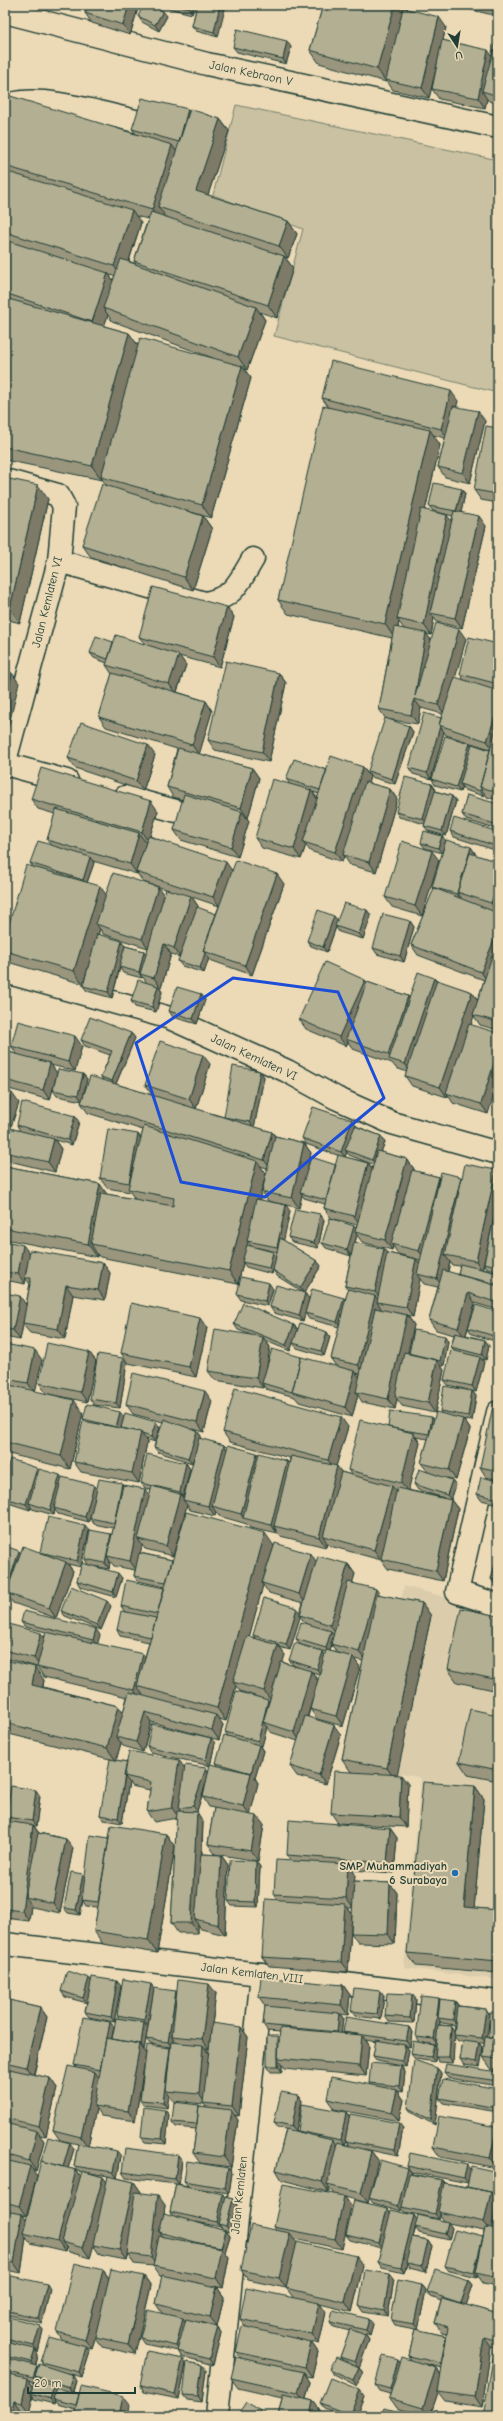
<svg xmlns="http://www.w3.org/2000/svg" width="503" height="2421" viewBox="0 0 503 2421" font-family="'Comic Neue',sans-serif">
<rect width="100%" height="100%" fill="#ecdab7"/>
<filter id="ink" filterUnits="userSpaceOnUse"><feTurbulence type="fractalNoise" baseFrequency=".025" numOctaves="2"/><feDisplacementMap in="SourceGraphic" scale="8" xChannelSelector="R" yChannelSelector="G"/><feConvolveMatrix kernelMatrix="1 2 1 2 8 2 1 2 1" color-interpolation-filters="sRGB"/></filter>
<g filter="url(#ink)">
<path fill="#dbcdac" d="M404 1586 498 1611V1980L404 1968 421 1778 364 1766Z"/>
<path fill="#cac1a2" stroke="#747f6b" d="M236 105 498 160V393L274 336 303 229 213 195Z"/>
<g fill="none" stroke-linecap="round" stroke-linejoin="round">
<g stroke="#1f3d34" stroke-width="25">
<path id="minor" d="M5 12 207 64 498 127
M5 107C29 91 106 114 135 121
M5 480 58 495 64 506 59 561 5 761
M59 561 205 603C234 598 239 582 253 559
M5 764 67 781
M125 797 176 811
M5 972 170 1018 287 1071 336 1098 392 1123 498 1153
M498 1412 457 1592 498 1605
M5 1944 498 2002
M217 2416 262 1974"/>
</g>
<use href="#minor" stroke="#ecdab7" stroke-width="22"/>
</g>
<path fill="#9a967e" stroke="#1f3d34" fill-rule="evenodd" d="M88 5H139L130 35 92 23 85 13Z
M156 5H195L192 14Z
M197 5 218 37 196 31 192 26Z
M323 5H408L407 9 446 27 443 40 492 55 498 34V104L489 101 487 99 485 108 439 99 432 89 434 79 429 98 393 90 386 80V82L319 63 310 50Z
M449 5H459V8Z
M464 5H498V16L467 9Z
M138 16H167L159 31 142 22Z
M233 47H291L286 64 237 52Z
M5 102 136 134 132 129 189 111 220 119 229 131 208 195 288 221 297 234 288 258 285 257 293 268 277 318 260 312 265 320 247 370 244 369 251 378 211 518 184 510 203 516 212 529 193 590 91 557 82 545 107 486 102 479V480L5 460ZM135 216 148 219 134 261 136 264 129 261 141 223ZM109 275 115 276 113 280ZM108 315 112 321 213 358 138 346 129 333 104 326Z
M322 398 458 401 456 407 485 421 470 483 445 477 438 467 445 438 433 435 440 445 425 510 451 521 453 516 433 511 429 506 462 489 465 494 461 512 486 526 462 628 437 622 434 618 431 635 426 634 431 640 466 639 453 683 464 680 460 674 498 644V800L487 797 485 794 484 796 464 790 462 787 460 792 435 785 432 779 470 743 472 746 490 749 446 735 444 732 431 779 413 774 409 768 441 718 443 714 421 708 418 724 386 719 379 709 392 638 288 614 278 600 328 407ZM399 622 404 629 417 632 398 628Z
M498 428V503L481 500 474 490Z
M5 478 48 499 20 623 5 619Z
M227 607 234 617 220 667 179 656 186 665 177 692 206 701 212 711 199 754 252 768 259 778 248 818 246 817 249 821 238 857 181 840 174 830 183 800 173 797 167 787 177 749 106 727 99 717 112 674 106 665 107 663 94 658 90 653 113 642 145 644 139 637Z
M279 673 286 683 269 762 215 750 208 740Z
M409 726 413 732 395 784 371 777 368 771Z
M155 755 143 791 75 768 68 758Z
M363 767 370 777 368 783 390 789 397 799 376 872 350 865 344 856 342 862 310 851 306 845 301 859 262 848 255 838 290 784 286 779 327 770ZM313 792 319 794 317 798Z
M432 784 436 790 435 791 452 796 456 801 446 836 428 831 424 826 425 824 399 817 396 812Z
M31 799 158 811 150 836 232 870 284 884 252 975 210 960 209 958 204 973 182 966 178 961 180 957 171 954 161 988H160L162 992 156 1012 135 1007 131 1001 146 982 143 977 142 978 123 973 120 968 112 998 87 991 83 986 88 968 83 984 11 963 5 955V938L33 867 30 863 51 845 47 840 55 814 38 809ZM93 861 137 874V873L143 882 166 889 164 896 158 887 106 895 87 883 94 863ZM192 897 219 906 216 914 197 908 198 906ZM100 929 103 934 148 948 146 955 144 951 125 946 98 934Z
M498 804V830L466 820 462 814Z
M450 831 498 832V851L454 837Z
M446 841 442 853 425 848 421 843Z
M471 847 475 853V855L498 862V1030L480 1025 474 1016 471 1024 488 1114 453 1103 448 1095 447 1097 412 1086 405 1076 407 1072 396 1068 392 1063 353 1049 348 1042 346 1046 306 1029 299 1019 365 980 367 982 408 996 410 998 434 978 437 981 472 992 478 1000 484 980 418 955 411 945 434 889 432 887Z
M439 860 422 916 392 907 385 897Z
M367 910 371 916 363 939 339 932 336 927 327 952 311 946 307 941 337 921Z
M410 921 414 927 404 962 377 954 373 948Z
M201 994 205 1000 197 1024 173 1017 169 1011Z
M131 1033 135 1038 116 1084 152 1095 145 1085 210 1064 196 1109 224 1117 260 1071 264 1077 254 1127 272 1132 275 1136 304 1143 311 1153 309 1162 336 1165 340 1156 306 1144 302 1138 352 1120 356 1125V1126L381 1136 385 1142 381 1152 407 1159 414 1169V1171L439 1177 440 1178H462L498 1174V1200L497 1205 498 1206V1271L487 1269 484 1264 483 1269 498 1273V1310L475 1303 469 1325 498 1312V1342L472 1334 468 1328 466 1335 485 1340 489 1346 486 1360 482 1359 484 1362 476 1392 472 1391 476 1396 472 1421 464 1420 470 1429 456 1480 447 1478 452 1480 456 1485 451 1500 458 1509 443 1581 388 1569 381 1559V1560L330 1546 327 1543 326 1547 280 1536 278 1534 250 1528 247 1524 219 1516 216 1512 215 1516 190 1510 187 1505 173 1556 145 1549 142 1545 140 1553 172 1560 274 1546 316 1562 348 1564 355 1574 352 1583 380 1595 422 1603 431 1616 397 1774 408 1784 406 1827 338 1823 331 1813 353 1772H351L342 1759 363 1661 354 1659 360 1667 343 1726 317 1719 310 1709 308 1717 341 1735 326 1784 297 1776 290 1766 298 1741 270 1732 267 1727 262 1746H260L263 1751 255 1778 258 1783 250 1814 264 1825 258 1861 221 1855 228 1865 225 1935 201 1929 198 1924V1933H178L171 1923 177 1818 154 1822 147 1812 150 1790 131 1786 129 1782 122 1823 104 1820 100 1815 114 1760 5 1733V1660L44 1680 43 1687 118 1706 123 1713 127 1697 44 1677 37 1667 5 1658V1623L44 1638 46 1632 25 1627 21 1622 100 1635 97 1644 145 1657 149 1642 120 1636 117 1630 125 1612 121 1606 164 1588 165 1587 138 1581 134 1576 135 1570 114 1566 110 1561 109 1569 88 1565 85 1559 111 1534 112 1535 113 1528 94 1524 90 1518 92 1511 89 1522 58 1514 55 1510 54 1515 32 1509 31 1507 30 1510 5 1502V1475L39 1470 62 1478 94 1485 97 1489 122 1483 123 1485 150 1496 151 1490 145 1488 141 1483 186 1463 190 1469 183 1497H182L184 1499 194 1458 192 1463 158 1452 154 1447 163 1422 133 1414 126 1404 212 1401 204 1432 193 1429 197 1431 201 1436 200 1439 224 1445 227 1449 287 1461 289 1463 290 1458 230 1442 223 1432 348 1427 336 1466 341 1472 352 1475 348 1470 388 1427 434 1419 441 1413 440 1411 468 1390 448 1385 444 1380 454 1350 451 1347 454 1335 436 1330 429 1320 438 1287 424 1284 420 1279 413 1317 408 1316 414 1325 408 1353 409 1354 448 1341 444 1366H441L444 1370 435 1413 402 1406 397 1399 395 1409 362 1402 358 1395 352 1417 299 1402 295 1397 266 1389 263 1385V1388L215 1380 208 1371 251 1335 238 1330 234 1324 294 1325 298 1329 327 1332 330 1337 324 1356 297 1348 293 1343 295 1338 290 1351 266 1341 270 1347 266 1369 336 1366 331 1359 339 1327 309 1319 305 1313 344 1298 345 1301 348 1290 345 1286 351 1256 326 1248 322 1243 356 1228 357 1225 331 1218 324 1208 325 1204 304 1198 302 1195 299 1208 268 1201 262 1192 267 1168 260 1166 266 1174 259 1200 290 1211 283 1240 317 1261 321 1266 304 1293H305L309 1299 303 1321 274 1313 270 1307 304 1293 277 1276 273 1270 272 1274 246 1267 243 1263 238 1284 100 1257 97 1254V1257L5 1239V1166L100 1184 106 1194 135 1199 130 1192 107 1188 100 1178 138 1134 141 1138 143 1130 88 1113 81 1103 103 1080 101 1077 110 1055 85 1046 81 1040ZM347 1152 349 1155 374 1165 372 1169 368 1163 345 1157ZM357 1235 362 1242 392 1250 393 1246 398 1254 420 1260 419 1263 416 1259 387 1253 355 1243ZM248 1242 251 1246 247 1245ZM255 1247 277 1252 276 1256ZM450 1262 452 1265 460 1266 458 1275 448 1272ZM356 1373 360 1374 359 1377ZM416 1437 428 1439 421 1463 428 1472 414 1484 418 1490 444 1498 408 1490 420 1443ZM263 1585 269 1593 303 1603 300 1613 297 1608 253 1635 255 1638 249 1636ZM300 1616 305 1623 296 1639 300 1644 289 1660 293 1665 300 1668 282 1662 285 1655 279 1647 290 1650ZM301 1645 326 1652 325 1655 323 1652ZM332 1645 337 1653 330 1651ZM312 1672 319 1674 318 1680ZM236 1686 240 1691 260 1698 225 1732 228 1736 216 1763 218 1765 208 1772 206 1768 184 1767 127 1762 116 1760 121 1743 123 1746 143 1752 151 1722 219 1740 223 1725 219 1719 226 1721ZM205 1787 203 1797 209 1807 214 1808 208 1844 215 1854 220 1855 202 1854 203 1822 197 1812H193L197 1811Z
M11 1046H82L75 1071 51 1065 57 1073 50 1100 5 1088V1051L17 1054Z
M83 1074 87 1079 82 1101 57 1096 53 1090Z
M5 1091 19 1103 10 1128 20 1131 17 1125 79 1122 72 1145 55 1140 61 1149 55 1172 5 1160Z
M320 1214 324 1220 318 1248 292 1242 288 1237Z
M5 1241 30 1253 103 1263 110 1273 105 1300 73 1295 65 1339 30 1333 23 1325 20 1340 5 1337V1293L26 1304 30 1284 26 1279 25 1284 5 1280Z
M273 1289 268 1306 241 1300 237 1294Z
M207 1328 196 1377 128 1363 121 1353Z
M5 1344 42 1360 35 1391 83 1413 70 1469 5 1453Z
M89 1352 96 1361 87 1402 46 1393 39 1383Z
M127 1363 120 1408 94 1405 90 1399Z
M498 1402V1480L486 1477 480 1467Z
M124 1417 121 1428 156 1422 160 1428 155 1442 146 1439 147 1442 139 1483 81 1472 74 1462 85 1421 83 1419Z
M498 1481V1504L481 1500 477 1494Z
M89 1531 82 1564 122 1578 116 1597 80 1587 77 1581 81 1567 68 1564 73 1571 56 1618 13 1603 6 1593 10 1583 5 1581V1554L21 1553 40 1552Z
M498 1554V1589L491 1579Z
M111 1606 101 1630 65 1616 61 1611Z
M498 1616V1691L457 1682 448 1669Z
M498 1715V1781L468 1775 459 1762Z
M215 1743 210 1766 150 1752 147 1746Z
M475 1786 484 1799 474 1908 498 1910V1973L416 1966 407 1953Z
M40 1796 36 1826H34L39 1833 66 1839 73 1848 60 1913 32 1907 31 1906 29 1921 5 1918V1821L9 1822 6 1817Z
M390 1828 397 1838 394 1873 352 1870 355 1874 354 1881 390 1883 397 1893 395 1944 358 1943 351 1933 352 1916 348 1972 269 1966 262 1957 278 1900 274 1894 291 1861 287 1855ZM348 1908H353L352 1914Z
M166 1834 175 1847 157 1953 103 1944 94 1931 98 1907 86 1906 83 1901 80 1915 68 1913 64 1908 85 1877 109 1838Z
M256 1861 260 1867 258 1907 232 1906 228 1901Z
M91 1981 121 1986 114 2022 89 2017 85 2012 87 2003 65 1997 61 1991Z
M151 1984 154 1989 177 1992 216 1993 209 2049 206 2048 209 2053 241 2027 248 2037 239 2116 234 2115 238 2120 231 2167 200 2163 193 2153 196 2129 176 2127 172 2122 199 2105 200 2106 206 2107 204 2104 173 2101 169 2095 167 2108 143 2105 140 2100 143 2072 135 2121 101 2116 96 2109 88 2146 121 2156 117 2178 134 2182 141 2192 140 2193 165 2205 164 2214 172 2216 170 2212 176 2184 126 2178 122 2172 182 2160 179 2184 188 2186 184 2181 232 2173 229 2193 195 2188 226 2198 233 2199 237 2205 230 2232 226 2231 230 2236 225 2252 229 2257 223 2288 213 2286 217 2287 224 2297 217 2326 199 2322 218 2327 221 2333 213 2365 181 2356 178 2351 144 2344 140 2338 162 2313 156 2304 162 2277 160 2276 153 2266 134 2264 128 2254 126 2260 100 2255 93 2245 94 2244 90 2258 69 2252 66 2247 65 2251 30 2243 26 2237 21 2273 5 2270V1999L40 2007 47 2017 34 2075 50 2078 57 2088 46 2136 39 2135 44 2141 36 2171 32 2170 37 2176 26 2216 23 2215 26 2221 70 2143 74 2149 68 2168 76 2170 81 2177 82 2172 78 2171 74 2166 78 2144 60 2140 53 2130 76 2067 74 2065 110 2022 114 2027 119 2019 117 2015ZM173 2038 176 2042H173ZM146 2039 150 2044 171 2047 170 2048 146 2053 144 2050ZM85 2172 108 2176 107 2183 103 2177ZM196 2222 221 2227 222 2230Z
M343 1985 350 1995 348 2015 340 2014 343 2018 341 2033H344L343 2032 409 2027 412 2032 410 2047 406 2046 409 2050 406 2067 377 2061 373 2056 376 2042 366 2040 369 2045 366 2076 285 2068 282 2064V2072H271L267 2066 280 2038V2032L267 2031 263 2025 265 2006 259 1997Z
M380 1991 384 1996 381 2019 355 2016 351 2011Z
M416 1999 414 2023 389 2022 385 2016Z
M440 2000 455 2001 459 2006 486 2009 490 2015 487 2037H489L498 2012V2071L492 2070 483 2057 484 2043H479L483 2048 480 2067 464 2065 460 2059 463 2041H458L454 2036 453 2063 439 2062 436 2057 435 2062 415 2059 411 2054 419 2043 416 2037ZM440 2021 442 2023 455 2025 454 2031 451 2026 440 2025ZM423 2043 436 2045V2049L434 2045Z
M401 2066 405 2072 403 2092 398 2091 404 2100 399 2121 334 2109 327 2099 370 2085 369 2083Z
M437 2068 441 2073 435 2125 412 2113 408 2108Z
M498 2072V2086L448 2078 444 2073Z
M498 2089V2112L443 2103 439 2098Z
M298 2095 302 2101 296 2131H298L346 2112 350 2117 403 2128 398 2156 364 2149 371 2151 378 2160 368 2203 345 2197 351 2206 342 2249 294 2239 286 2288 248 2280 241 2270 277 2231 274 2227 334 2194 329 2188V2192L282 2180 276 2170 286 2129 278 2128 274 2122ZM346 2141 349 2145H345Z
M165 2110 169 2115 166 2144 145 2142 141 2137Z
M497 2127 498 2129V2165L497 2168 440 2157 433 2147Z
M407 2166 498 2172V2169V2205L497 2204 492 2228 498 2229V2286L483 2283 478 2276 477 2278 449 2271 445 2266 483 2236 484 2230 448 2223 452 2228 449 2240 419 2233 416 2228 413 2237 428 2240 432 2246 426 2272 409 2268 407 2264 404 2273 382 2268 378 2262 382 2248 350 2240 346 2235 387 2208 390 2212 414 2215 417 2220 444 2221 440 2215 439 2219 405 2212 402 2208V2211L373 2203 369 2198 412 2173V2174L442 2180 444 2183 467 2187 468 2183 411 2172Z
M363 2266 352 2312 320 2304 326 2312 319 2344 311 2342 318 2352 312 2377 306 2376 310 2382 306 2399 313 2401 320 2410 319 2416H278L282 2398 238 2388 231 2378 241 2358 236 2352 246 2327 240 2319 293 2297 286 2288Z
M103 2270 109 2278 144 2276 151 2286 135 2354 102 2347 95 2338 92 2349 87 2348 90 2352 82 2377 67 2373 76 2381 73 2392 130 2405 75 2409 57 2404 55 2401 54 2404 34 2399 33 2396 29 2412 21 2411 20 2416H5V2316L43 2330 38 2352 36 2351 38 2355 36 2365 38 2368 44 2366 41 2362 62 2340 57 2332ZM29 2381 34 2383 32 2387Z
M394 2279 388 2316 363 2312 359 2306Z
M469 2280 473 2285 466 2305 498 2314V2416L495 2348 491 2347 482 2407 445 2401 438 2392 430 2416H423L396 2408 389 2398 390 2394 379 2391 375 2385 398 2360 400 2363 411 2360 409 2356 415 2329 394 2325 391 2320 422 2285 426 2290 418 2330 446 2336 447 2334 442 2333 435 2323 441 2301 431 2297 427 2292ZM425 2364 442 2368 441 2374 436 2368Z
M5 2284 50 2289 42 2323 5 2314Z
M330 2322 373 2324 370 2336 365 2334 369 2340 359 2367 363 2373 357 2386 334 2374 330 2369 342 2360 340 2357 350 2331 334 2327Z
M186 2364 179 2399 143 2392 140 2386Z
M206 2370 202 2402 187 2400 183 2395Z
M364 2396 356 2416H344L324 2408 320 2403Z"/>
<path fill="#7d7a67" stroke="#1f3d34" d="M129 5H139L130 35 123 25Z
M189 5H195L192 14 189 8Z
M220 5H226L218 37 214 32Z
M395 5H408L386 82 377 69Z
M163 11 167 16 159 31 155 25Z
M439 17 446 27 429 98 422 88Z
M287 41 291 47 286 64 283 59Z
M488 50 495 60 482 91 487 99 485 108 478 98Z
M188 109 195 119 179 142Z
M220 119 229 131 205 204 196 191Z
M172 145 181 158 158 207 164 214 161 223 152 210Z
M132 210 141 223 123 279 114 266Z
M288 221 297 234 288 258 279 246Z
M284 256 293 268 277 318 268 305Z
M108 273 117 286 103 308 108 315 101 335 92 322Z
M256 307 265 320 247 370 238 357Z
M129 333 140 348 101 477 102 479V480L92 466Z
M242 366 251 378 211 518 202 505Z
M451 391 458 401 448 439 441 429Z
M478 411 485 421 470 483 463 473Z
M430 430 440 445 400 620 397 619 399 622 395 639 385 624Z
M38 485 48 499 20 623 10 608Z
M462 489 465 494 460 517 456 512Z
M447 515 454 525 430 613 434 618 431 635 424 625Z
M203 516 212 529 193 590 184 577Z
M479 516 486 526 462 628 455 618Z
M227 607 234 617 220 667 213 657Z
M459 629 466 639 445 715 438 705Z
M426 633 433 643 415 696Z
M179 655 186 665 176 694 169 684Z
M12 673 19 683 5 741V703Z
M279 673 286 683 269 762 262 752Z
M414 699 421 708 418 724 411 715Z
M206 701 212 711 199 755 192 745Z
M498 707V738L494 751 487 741Z
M409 726 413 732 395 784 392 779Z
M440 726 444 732 431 779 427 773Z
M470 743 474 749 460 784 462 787 460 792 456 787Z
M148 745 155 755 143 791 136 781Z
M363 767 370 777 344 855H343L344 856 342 862 335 852Z
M252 768 259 778 248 818 241 808Z
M432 784 436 790 427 824 423 819Z
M390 789 397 799 376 872 369 862Z
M481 789 485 794 484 796 480 791Z
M311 790 318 800 303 842 306 845 301 859 294 849Z
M452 796 456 801 446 836 442 831Z
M151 801 158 811 148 842 142 832Z
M242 812 249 821 238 857 231 847Z
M139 833 146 843 136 872 137 873V874L130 864Z
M442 836 446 841 442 853 438 848Z
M498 840V849L496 846Z
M471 847 475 853 462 893 457 892Z
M432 851 439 860 422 916 415 906Z
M90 857 94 863 86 885 83 880Z
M226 862 233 872 220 907 213 897Z
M277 874 284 884 252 975 245 965Z
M498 882V913L491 903Z
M100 886 109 899 96 924 100 929 83 984 74 971Z
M158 887 165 897 149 949 142 939Z
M457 892 461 897 460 900 457 894Z
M191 896 198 906 181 958 174 948Z
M367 910 371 916 363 939 359 934Z
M334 916 338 921 327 952 323 947Z
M410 921 414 927 404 962 400 956Z
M498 930V957L488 982 481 972Z
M122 941 125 946 112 998 108 992Z
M164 944 171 954 161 988 154 978Z
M144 951 148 957 140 974 142 978 139 972Z
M205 953 209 958 204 973 200 968Z
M434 978 441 988 412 1074 405 1064Z
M365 980 372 990 346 1039 348 1042 346 1046 339 1037Z
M158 986 162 992 156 1012 152 1007Z
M472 992 479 1002 473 1015 474 1016 448 1094 446 1093 448 1095 447 1097 440 1087Z
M201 994 205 1000 197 1024 193 1019Z
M408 996 415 1006 391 1059 388 1054Z
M131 1033 135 1038 115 1086 112 1081Z
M75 1036 82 1046 75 1071 68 1062Z
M498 1051V1082L488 1114 481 1104Z
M203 1055 210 1064 196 1109 189 1099Z
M50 1063 57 1073 50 1100 43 1090Z
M260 1071 264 1077 254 1128 250 1122Z
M83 1074 87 1079 82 1101 78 1095Z
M12 1093 19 1103 9 1133 5 1127V1113Z
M75 1116 79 1122 72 1145 68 1140Z
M352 1120 356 1125 347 1150H345L347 1152 345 1157 341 1152Z
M272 1132 279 1142 271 1169 264 1160Z
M138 1134 144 1144 129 1183Z
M381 1136 385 1142 376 1165 372 1160Z
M54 1139 61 1149 55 1172 48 1162Z
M304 1143 311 1153 302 1193H300L302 1195 299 1208 292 1198Z
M407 1159 414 1169 393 1244H391L393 1246 392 1250 385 1240Z
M257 1161 266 1174 248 1241H247L248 1242 238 1284 229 1271Z
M368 1163 375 1173 361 1226 354 1216Z
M496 1170 498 1174V1200L482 1271 476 1261Z
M439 1177 446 1187 426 1261 419 1251Z
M461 1177 468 1187 445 1255 450 1262 444 1289 437 1279Z
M100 1184 109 1197 91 1244 97 1254V1257L88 1244Z
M286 1205 290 1211 281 1253 277 1247Z
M320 1214 324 1220 318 1248 314 1243Z
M354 1226 358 1231 355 1232 357 1235 351 1256 347 1250Z
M23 1245 30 1254 25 1278 26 1279 25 1284 18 1274Z
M384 1249 388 1254 379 1297 375 1292Z
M273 1252 277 1257 272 1274 269 1268Z
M416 1259 423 1268 417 1274 420 1279 413 1317 406 1307Z
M317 1261 321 1266 304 1293 300 1288Z
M103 1263 110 1273 105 1300 98 1290Z
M269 1283 273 1289 268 1306 265 1301Z
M66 1285 73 1295 65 1339 58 1329Z
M305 1293 309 1299 303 1321 299 1316Z
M468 1293 475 1303 465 1338 458 1328Z
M498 1293V1306L495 1302Z
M20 1296 27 1306 23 1323V1325L20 1340 13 1330Z
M375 1296 380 1302H377L381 1308 365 1375 358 1365Z
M344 1298 348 1304 341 1328 337 1322Z
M407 1315 414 1325 398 1397 395 1396 397 1399 395 1409 388 1399Z
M200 1318 207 1328 196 1377 189 1367Z
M294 1325 298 1330 290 1351 286 1345Z
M498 1326V1342L494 1336Z
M327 1332 330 1337 324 1356 321 1351Z
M445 1336 448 1341 444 1366 440 1361Z
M263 1337 270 1347 264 1384 262 1383 263 1385V1388L256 1378Z
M485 1340 489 1346 486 1360 482 1355Z
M35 1350 42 1360 35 1393 28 1383Z
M89 1352 96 1361 87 1402 80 1392Z
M480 1357 484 1362 476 1392 472 1386Z
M123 1358 127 1363 120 1408 116 1403Z
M437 1360 444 1370 435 1413 428 1403Z
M355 1371 362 1381 356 1392 358 1395 352 1417 345 1407Z
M205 1391 212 1401 204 1432 197 1422Z
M472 1391 476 1396 472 1421 468 1416Z
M74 1400 83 1413 70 1469 61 1456Z
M120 1412 124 1417 120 1433 116 1428Z
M341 1417 348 1427 335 1470 328 1460Z
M432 1417 436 1422 429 1434Z
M463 1419 470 1429 456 1480 449 1470Z
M156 1422 160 1428 155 1442 151 1437Z
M197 1431 201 1436 192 1463 188 1458Z
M141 1432 147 1442 139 1483 132 1473Z
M413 1433 420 1443 408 1492 401 1483Z
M224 1445 230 1454 212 1506 216 1512 215 1516 208 1506Z
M257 1453 264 1463 243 1518 241 1514Z
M287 1461 294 1471 274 1526 278 1534 271 1525Z
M186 1463 190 1469 183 1497 180 1492Z
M337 1466 344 1476 323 1536 327 1543 326 1547 319 1537Z
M37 1468 41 1474 29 1503 31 1507 30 1510 26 1504Z
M60 1475 64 1481 54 1508 55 1510 54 1515 50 1510Z
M452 1480 456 1485 451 1500 447 1495Z
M122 1483 125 1489 118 1529 114 1523Z
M94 1485 97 1491 89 1522 85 1517Z
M392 1486 399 1495 381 1560 374 1550Z
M145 1489 152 1499 138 1539 142 1545 137 1571 130 1561Z
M180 1494 185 1500H183L187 1505 173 1556 166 1546Z
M451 1500 458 1509 443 1581 436 1571Z
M85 1526 89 1531 81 1567 77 1561Z
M265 1533 274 1546 262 1583 263 1585 237 1683 233 1682 236 1686 226 1721 217 1708Z
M111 1534 115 1539 107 1556 110 1561 109 1569 105 1563Z
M19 1551 23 1557 13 1584 10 1579Z
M311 1554 318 1564 306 1604 299 1594Z
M66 1562 73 1571 56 1618 49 1608Z
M348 1564 355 1574 337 1634 330 1625Z
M118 1573 122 1578 116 1597 113 1592Z
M376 1589 383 1599 366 1662 359 1652Z
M107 1601 111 1606 101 1630 97 1625Z
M422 1603 431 1616 396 1781 387 1768Z
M297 1608 301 1614 290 1650 286 1645Z
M96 1629 100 1635 97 1646 93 1640Z
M331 1631 335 1637 331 1644 332 1645 329 1653 326 1648Z
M41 1633 48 1643 41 1668 34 1658Z
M278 1645 285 1655 271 1701 264 1691Z
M323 1652 327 1657 321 1675 317 1669Z
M143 1654 150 1664 137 1686 143 1695 141 1700 134 1690Z
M353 1657 360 1667 343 1726 336 1716Z
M35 1667 44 1680 41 1697 32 1685Z
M311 1671 318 1681 300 1741 294 1732Z
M268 1700 272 1705 263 1722 267 1727 262 1746 258 1741Z
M118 1706 127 1718 116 1737 121 1743 116 1761 107 1748Z
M145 1712 151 1722 143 1752 136 1742Z
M216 1715 223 1725 219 1740 212 1730Z
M334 1725 341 1735 326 1784 319 1775Z
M211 1738 215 1743 210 1766 206 1760Z
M259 1745 263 1751 255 1778 258 1783 250 1816 243 1806 251 1773Z
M179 1760 186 1770 179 1808 180 1810 179 1818 172 1808Z
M206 1768 209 1773 197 1811 193 1806Z
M401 1775 408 1784 406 1827 399 1817Z
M125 1777 129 1782 122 1823 118 1818Z
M475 1786 484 1799 473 1920 464 1907Z
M36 1790 40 1796 36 1826 32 1821Z
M197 1812 203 1822 198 1920 195 1919 198 1924V1933L191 1923Z
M257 1816 264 1825 258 1861 251 1851Z
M33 1825 40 1835 25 1897 31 1906 29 1921 22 1911Z
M390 1828 397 1838 394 1873 387 1863Z
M166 1834 175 1847 157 1953 148 1940Z
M66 1839 73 1848 60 1913 53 1903Z
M221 1855 228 1865 225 1935 218 1925Z
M256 1861 260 1867 258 1907 255 1902Z
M348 1864 355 1874 353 1908 346 1898Z
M83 1874 86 1879 80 1915 76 1910Z
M390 1883 397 1893 395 1944 388 1934Z
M345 1904 352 1914 348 1972 341 1962Z
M89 1978 93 1983 87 2003 83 1998Z
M117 1981 121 1986 114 2022 111 2017Z
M151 1984 154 1989 148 2025 144 2020Z
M209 1984 216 1993 209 2049 202 2039Z
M343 1985 350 1995 348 2015 341 2005Z
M176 1991 180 1997 172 2036 173 2038 172 2048 168 2042Z
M380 1991 384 1996 381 2019 377 2014Z
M412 1994 416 1999 414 2023 410 2018Z
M439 1998 443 2004 438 2018 440 2021 437 2045 434 2039Z
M455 2001 459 2007 457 2025 453 2020Z
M40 2007 47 2017 33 2077 26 2067Z
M486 2009 490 2015 486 2044 482 2038Z
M339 2013 343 2018 341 2037 337 2032Z
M110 2022 114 2027 104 2076 100 2070Z
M144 2022 148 2028 144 2050 141 2044Z
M451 2026 455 2032 453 2063 449 2057Z
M241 2027 248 2037 239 2116 232 2106Z
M409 2027 412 2032 410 2047 406 2041Z
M362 2035 369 2045 366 2076 359 2066Z
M479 2043 483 2048 480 2067 476 2062Z
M140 2044 146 2054 135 2121 128 2111Z
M203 2045 210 2055 205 2103 199 2094Z
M405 2045 409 2050 406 2067 402 2061Z
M434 2045 437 2050 435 2057H436L435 2062 431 2057Z
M170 2048 166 2091 169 2095 167 2108 163 2102Z
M278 2059 282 2064V2072L278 2066Z
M401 2066 405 2072 403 2092 399 2086Z
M437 2068 441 2073 435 2125 431 2120Z
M95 2072 102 2082 94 2106 96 2109 88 2147 81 2137Z
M50 2078 57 2088 46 2136 39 2126Z
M397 2090 404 2100 399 2121 392 2112Z
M298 2095 302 2101 296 2131 292 2126Z
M165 2110 169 2115 166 2144 162 2139Z
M231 2110 238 2120 231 2167 224 2157Z
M346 2112 350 2118 345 2141H346L345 2145 341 2140Z
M399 2123 403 2128 398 2156 394 2150Z
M497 2127 498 2129V2165L497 2168 490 2158Z
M37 2131 44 2141 36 2171 29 2161Z
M332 2140 339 2150 327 2185 329 2188V2192L322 2182Z
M70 2143 74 2149 67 2172 63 2167Z
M117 2151 121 2156 117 2178 113 2172Z
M371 2151 378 2160 368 2203 361 2193Z
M178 2155 182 2160 179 2185 175 2179Z
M467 2165 471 2171 468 2183 464 2178Z
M30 2166 37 2176 26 2216 19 2206Z
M228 2168 232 2173 229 2193 225 2188Z
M408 2168 412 2173 403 2207H402V2211L398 2206Z
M76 2170 83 2180 62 2242 66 2247 65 2251 58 2241Z
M103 2177 110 2187 90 2258 83 2248Z
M442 2180 446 2186 438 2212 440 2215 439 2219 435 2214Z
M134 2182 141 2192 126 2260 119 2250Z
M491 2192 496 2200 494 2199 497 2204 491 2232 484 2222Z
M223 2194 227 2200 219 2224 221 2228 217 2222Z
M158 2195 165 2205 162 2233 159 2232 162 2235 158 2266 151 2257Z
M344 2196 351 2206 342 2249 335 2239Z
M233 2199 237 2205 230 2232 226 2226Z
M387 2208 391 2214 383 2248 379 2243Z
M22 2214 29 2224 23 2233 26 2237 21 2273 14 2263Z
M414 2215 417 2220 407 2263H406L407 2264 404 2273 401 2267Z
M448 2222 452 2228 449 2240 445 2234Z
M226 2231 230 2236 225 2252 229 2257 223 2288 216 2278 221 2249Z
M290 2233 297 2243 286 2288 279 2278Z
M483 2236 476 2273 478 2276 477 2278 474 2273Z
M428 2240 432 2246 426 2272 422 2266Z
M356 2256 363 2266 352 2312 345 2302Z
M103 2270 110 2280 92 2349 85 2340Z
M390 2274 394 2279 388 2316 384 2311Z
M144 2276 151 2286 135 2354 128 2344Z
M469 2280 473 2285 465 2309 461 2303Z
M47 2284 50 2289 42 2323 38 2318Z
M422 2285 426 2290 418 2330 414 2324Z
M217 2287 224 2297 217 2326 210 2317Z
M319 2303 326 2312 319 2344 312 2334Z
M183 2318 187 2323 180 2352 176 2346Z
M369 2319 373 2324 370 2336 366 2330Z
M40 2325 43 2330 38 2352 34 2346Z
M218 2327 221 2333 213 2365 209 2359Z
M365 2335 369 2340 359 2368 355 2362Z
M446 2336 445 2368 441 2363Z
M484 2337 491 2347 482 2407 475 2397Z
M311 2342 318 2352 312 2377 305 2367Z
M86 2347 90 2352 82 2377 79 2372Z
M35 2349 38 2355 35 2368 31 2362Z
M183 2358 186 2364 179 2399 175 2394Z
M398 2360 402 2365 394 2395 390 2389Z
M202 2365 206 2370 202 2402 198 2396Z
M37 2366 41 2371 35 2376 38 2380 37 2383 33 2378Z
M359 2367 363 2373 357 2386 353 2380Z
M436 2368 443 2378 430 2416H428L423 2408Z
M304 2372 310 2382 305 2403 298 2393Z
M73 2375 76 2381 72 2393 69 2387Z
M27 2379 34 2389 31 2393 33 2396 29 2412 22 2403Z
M54 2386 58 2391 53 2399 55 2401 54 2404 50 2399Z
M360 2390 364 2396 356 2416H351L350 2415Z
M123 2396 130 2405 128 2416H119Z
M14 2401 21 2411 20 2416H10Z
M313 2401 320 2410 319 2416H310Z"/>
<path fill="#b3af93" stroke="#1f3d34" d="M88 5H129L123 25 85 13Z
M144 5H152L163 11 155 25 138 16Z
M174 5H189V8Z
M197 5H220L214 32 192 26Z
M323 5H395L377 69 310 50Z
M484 5H498V8Z
M403 8 439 17 422 88 386 80Z
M237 29 287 41 283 59 233 47Z
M498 34V96L482 91Z
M442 40 488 50 478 98 432 89Z
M7 95 172 145 152 210 5 166V102Z
M142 98 188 109 179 142 132 129Z
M190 109 220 119 196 191 288 221 279 246 158 207Z
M5 171 132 210 114 266 5 232Z
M151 212 284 256 268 305 134 261Z
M5 240 108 273 92 322 5 293Z
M121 259 256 307 238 357 103 308Z
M5 298 129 333 92 466 5 447Z
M140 338 242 366 202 505 101 477Z
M331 361 451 391 441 429 322 398Z
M323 406 430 430 385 624 278 600Z
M453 406 478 411 463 473 438 467Z
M486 426 498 428V494L474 490Z
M5 478 38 485 10 608 5 607Z
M434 483 462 489 456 511 429 506Z
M102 484 203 516 184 577 82 545Z
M421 509 447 515 424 625 397 619Z
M454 511 479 516 455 618 430 613Z
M153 587 227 607 213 657 139 637Z
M436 623 459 629 438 705 414 699 411 715 379 709 394 627 426 633 415 696Z
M116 635 179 655 169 684 106 665Z
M96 636 113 642 108 659 90 653Z
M469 637 498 644V684L460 674Z
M226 661 279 673 262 752 208 740Z
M5 671 12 673 5 703Z
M112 673 206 701 192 745 99 717Z
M455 677 498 691V707L487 741 439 725Z
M424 713 441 718 439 725 440 726 427 773 409 768Z
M385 718 409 726 392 779 368 771Z
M498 721V792L480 787Z
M81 722 148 745 136 781 68 758Z
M445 736 470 743 456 787 432 779Z
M472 744 490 750 480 787 481 789 480 791 460 784Z
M178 748 252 768 241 808 167 787Z
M331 756 363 767 335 852 303 842Z
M294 759 327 770 320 790 286 779Z
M41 768 151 801 142 832 31 799Z
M405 777 432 784 423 819 396 812Z
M272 779 311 790 294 849 255 838Z
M365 782 390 789 369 862 343 855Z
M435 791 452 796 442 831 424 826Z
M184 794 242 812 231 847 174 830Z
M467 795 498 804V825L462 814Z
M56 809 139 833 130 864 47 840Z
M454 818 498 832V840L496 846 450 831Z
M424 831 442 836 438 848 421 843Z
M148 836 226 862 213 897 136 872Z
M446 840 471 847 457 894 432 887Z
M38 841 90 857 83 880 30 863Z
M402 841 432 851 415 906 385 897Z
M470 853 498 862V882L491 903 457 892Z
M236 860 277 874 245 965 203 951Z
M26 865 100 886 74 971 5 951V938Z
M113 873 158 887 142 939 96 924Z
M434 888 498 913V930L481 972 411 945Z
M166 889 191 896 174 948 164 944 154 978 140 974Z
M344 903 367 910 359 934 335 926Z
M197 907 216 914 203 951 205 953 200 968 178 961Z
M318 910 334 916 323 947 307 941Z
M383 914 410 921 400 956 373 948Z
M97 934 122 941 108 992 83 986Z
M125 946 144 951 139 972 119 967Z
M492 956 498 958V1022L473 1015Z
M325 962 365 980 339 1037 299 1019Z
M418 972 434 978 405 1064 389 1059Z
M138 980 158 986 152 1007 131 1001Z
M437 980 472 992 440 1087 405 1076Z
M367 982 408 996 388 1054 346 1039Z
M177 987 201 994 193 1019 169 1011Z
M90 1017 131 1033 112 1081 101 1077 112 1051 81 1040Z
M18 1021 75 1036 68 1062 11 1046Z
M469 1024 498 1033V1051L481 1104 446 1093Z
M160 1041 203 1055 189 1099 145 1085Z
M5 1051 50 1063 43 1090 5 1080Z
M233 1066 260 1071 250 1122 224 1117Z
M58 1069 83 1074 78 1095 53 1090Z
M90 1076 272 1132 264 1160 81 1103Z
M5 1091 12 1093 5 1113Z
M22 1102 75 1116 68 1140 17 1125Z
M313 1107 352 1120 341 1152 302 1138Z
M144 1126 257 1161 229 1271 91 1244 101 1193 173 1206 174 1198 128 1189Z
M355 1126 381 1136 372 1160 345 1150Z
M5 1127 54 1139 48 1162 5 1152Z
M108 1129 138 1134 129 1183 100 1178Z
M275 1136 304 1143 292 1198 262 1192Z
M377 1151 407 1159 385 1240 355 1232Z
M338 1155 368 1163 354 1216 324 1208Z
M311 1157 336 1165 326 1200 300 1193Z
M465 1164 496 1170 476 1261 445 1255Z
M5 1166 100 1184 88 1244 5 1228Z
M412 1170 439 1177 419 1251 391 1244Z
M441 1172 461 1177 437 1279 417 1274Z
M256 1199 286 1205 277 1247 247 1241Z
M497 1205 498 1206V1266L484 1263Z
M295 1209 320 1214 314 1243 288 1237Z
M330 1218 354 1226 347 1250 322 1243Z
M280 1238 317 1261 300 1288 273 1270Z
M5 1241 23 1245 18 1274 5 1272Z
M354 1242 384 1249 375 1292 345 1286Z
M247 1245 273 1252 269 1268 242 1262Z
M30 1250 103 1263 98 1290 66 1285 58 1329 23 1323 31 1278H25Z
M387 1253 416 1259 406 1307 377 1302Z
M460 1264 498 1273V1284L458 1275Z
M443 1270 498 1286V1293L495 1302 468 1293 458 1328 429 1320Z
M241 1277 269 1283 265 1301 237 1294Z
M276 1285 305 1293 299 1316 270 1307Z
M312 1289 344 1298 337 1322 305 1313Z
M348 1289 375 1296 358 1365 331 1359Z
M5 1293 20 1296 13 1330 5 1329Z
M131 1303 200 1318 189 1367 121 1353Z
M243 1303 294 1325 286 1345 234 1324Z
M476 1305 498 1312V1326L494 1336 468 1328Z
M375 1308 407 1315 388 1399 356 1392Z
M300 1323 327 1332 321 1351 293 1343Z
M215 1329 263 1337 256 1378 208 1371Z
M414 1330 445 1336 440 1361 409 1354Z
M455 1333 485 1340 482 1355 451 1347Z
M47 1343 89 1352 80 1392 39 1383Z
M5 1344 35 1350 28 1383 5 1379Z
M272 1349 301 1357 292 1392 262 1383Z
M451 1350 480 1357 472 1386 444 1380Z
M404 1352 437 1360 428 1403 395 1396Z
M98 1354 123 1358 116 1403 90 1399Z
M301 1357 355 1371 345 1407 292 1392Z
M133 1373 205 1391 197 1422 126 1404Z
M5 1384 74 1400 61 1456 5 1442Z
M444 1386 472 1391 468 1416 440 1411Z
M235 1388 341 1417 328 1460 223 1432Z
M494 1401 498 1402V1471L480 1467Z
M87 1404 120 1412 116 1427 83 1419Z
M390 1411 432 1417 429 1434 403 1430 388 1427Z
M436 1412 463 1419 449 1470 421 1463Z
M125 1413 156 1422 151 1437 142 1434 141 1432 121 1428Z
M164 1419 197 1431 188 1458 154 1447Z
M360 1420 413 1433 401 1483 348 1470Z
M83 1421 141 1432 132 1473 74 1462Z
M199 1438 224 1445 208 1506 183 1500Z
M228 1445 257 1453 241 1514 212 1506Z
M259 1453 287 1461 271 1525 243 1518Z
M147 1454 186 1463 180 1492 141 1483Z
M291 1456 337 1466 319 1537 274 1526Z
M10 1459 37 1468 26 1504 5 1498V1475Z
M39 1469 60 1475 50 1510 29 1503Z
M419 1469 452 1480 447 1495 414 1484Z
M341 1472 392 1486 374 1550 323 1536Z
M62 1477 94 1485 85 1517 54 1508Z
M481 1477 498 1481V1499L477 1494Z
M99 1479 122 1483 114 1523 90 1518Z
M123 1485 145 1489 130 1561 107 1556Z
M152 1486 180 1494 166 1546 138 1539Z
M397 1488 451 1500 436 1571 381 1559Z
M186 1512 265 1533 217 1708 137 1686Z
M48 1517 85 1526 77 1561 40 1552Z
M90 1530 111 1534 105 1563 85 1559Z
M275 1543 311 1554 299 1594 262 1583Z
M23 1546 66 1562 49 1608 6 1593Z
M8 1547 19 1551 10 1579 5 1577V1554Z
M139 1553 172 1560 166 1582 134 1576Z
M498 1554V1581L491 1579Z
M318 1556 348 1564 330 1625 300 1615Z
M82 1563 118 1573 113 1592 77 1581Z
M126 1580 164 1588 157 1614 121 1606Z
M348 1582 376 1589 359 1652 331 1644Z
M71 1586 107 1601 97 1625 61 1611Z
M377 1594 422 1603 387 1768 342 1759Z
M264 1598 297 1608 286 1645 253 1635Z
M461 1608 498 1616V1680L448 1669Z
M24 1611 96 1629 93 1640 21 1622Z
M121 1611 156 1618 151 1637 117 1630Z
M301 1622 331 1631 326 1648 296 1639Z
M5 1623 41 1633 34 1658 5 1650Z
M46 1632 143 1654 134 1690 37 1667Z
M247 1636 278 1645 264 1691 233 1682Z
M295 1643 323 1652 317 1669 289 1660Z
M326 1650 353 1657 336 1716 310 1709Z
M5 1660 35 1667 32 1685 118 1706 107 1748 5 1723Z
M281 1662 311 1671 294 1732 263 1722Z
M236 1691 268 1700 258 1741 225 1732Z
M129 1692 216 1715 212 1730 145 1712 136 1742 116 1737Z
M470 1709 498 1715V1770L459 1762Z
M305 1716 334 1725 319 1775 290 1766Z
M152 1724 211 1738 206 1760 147 1746Z
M224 1735 259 1745 251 1773 216 1763Z
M129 1751 179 1760 172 1808 147 1812 151 1782 124 1776Z
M110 1759 127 1762 118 1818 100 1815Z
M210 1764 251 1773 243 1806 203 1797Z
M185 1765 206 1768 193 1806 179 1808Z
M334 1771 401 1775 399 1817 331 1813Z
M423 1782 475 1786 464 1907 498 1910V1961L407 1953Z
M11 1786 36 1790 32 1821 6 1817Z
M214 1808 257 1816 251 1851 208 1844Z
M177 1811 197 1812 191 1923H171Z
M289 1820 390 1828 387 1863 287 1855Z
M5 1821 33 1825 22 1911 5 1909Z
M111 1825 166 1834 148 1940 94 1931Z
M38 1833 66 1839 53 1903 25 1897Z
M90 1835 109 1838 98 1902 82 1900Z
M201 1854 221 1855 218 1925 195 1919Z
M230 1860 256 1861 255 1902 228 1901Z
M276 1860 348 1864 346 1898 274 1894Z
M71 1872 83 1874 76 1910 64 1908Z
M354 1881 390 1883 388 1934 351 1933Z
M266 1899 345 1904 341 1962 262 1957Z
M67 1971 89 1978 83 1998 61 1991Z
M92 1977 117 1981 111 2017 85 2012Z
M261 1977 343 1985 341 2005 259 1997Z
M123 1979 151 1984 144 2020 117 2015Z
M178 1980 209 1984 202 2039 172 2036Z
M154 1988 176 1991 168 2042 146 2039Z
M354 1988 380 1991 377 2014 351 2011Z
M387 1993 412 1994 410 2018 385 2016Z
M421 1996 439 1998 434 2039 416 2037Z
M5 1999 40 2007 26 2067 5 2062Z
M440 1999 455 2001 453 2020 438 2018Z
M265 2006 339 2013 337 2032 263 2025Z
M457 2006 486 2009 482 2038 454 2035Z
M490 2012H498V2038L489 2037Z
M83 2017 110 2022 107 2038H106L100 2070 74 2065Z
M346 2017 409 2027 406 2041 343 2032Z
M116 2018 144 2022 141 2044 112 2039Z
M212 2023 241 2027 232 2106 203 2103Z
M438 2025 451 2026 449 2057H435Z
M280 2028 362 2035 359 2066 278 2058Z
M267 2036H278V2066H267Z
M485 2036 498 2038V2059L483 2057Z
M106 2038 140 2044 128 2111 94 2106Z
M376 2040 405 2045 402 2061 373 2056Z
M413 2041 434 2045 431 2057 411 2054Z
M463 2041 479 2043 476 2062 460 2059Z
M171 2042 203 2045 199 2094 166 2091Z
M147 2045 170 2048 163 2102 140 2100Z
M414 2060 437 2068 431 2120 408 2108Z
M371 2063 401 2066 399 2086 369 2083Z
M446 2064 498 2072V2081L444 2073Z
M68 2066 95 2072 81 2137 53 2130Z
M5 2068 50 2078 39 2126 5 2118Z
M331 2077 397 2090 392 2112 327 2099Z
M443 2079 498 2089V2108L439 2098Z
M281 2092 298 2095 292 2126 274 2122Z
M174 2102 199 2105 197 2124 172 2122Z
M302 2104 346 2112 341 2140 298 2131Z
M199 2106 231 2110 224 2157 193 2153Z
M144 2107 165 2110 162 2139 141 2137Z
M350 2114 399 2123 394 2150 345 2141Z
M439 2116 497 2127 490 2158 433 2147Z
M5 2123 37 2131 29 2161 5 2154Z
M286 2129 332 2140 322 2182 276 2170Z
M48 2137 70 2143 63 2167 41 2161Z
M337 2143 371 2151 361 2193 327 2185Z
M78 2144 117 2151 113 2172 74 2166Z
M125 2148 178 2155 175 2179 122 2172Z
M410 2153 467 2165 464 2178 407 2166Z
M5 2160 30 2166 19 2206 5 2202Z
M380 2160 408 2168 398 2206 369 2198Z
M41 2161 76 2170 58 2241 23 2233Z
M187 2161 228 2168 225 2188 184 2181Z
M471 2166 498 2172 495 2193 467 2187Z
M498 2169V2200L494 2199Z
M82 2171 103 2177 83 2248 62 2242Z
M409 2174 442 2180 435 2214 402 2207Z
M108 2176 134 2182 119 2250 93 2245Z
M444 2183 491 2192 484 2222 438 2212Z
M176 2184 223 2194 217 2222 170 2212Z
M283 2184 344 2196 335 2239 274 2227Z
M135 2192 158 2195 151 2257 127 2254Z
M226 2197 233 2199 226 2226 219 2224Z
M354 2200 387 2208 379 2243 346 2235Z
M497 2206H498V2224H495Z
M391 2210 414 2215 401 2267 378 2262Z
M5 2211 22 2214 14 2263 5 2261Z
M164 2213 226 2231 221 2247 199 2243 159 2232Z
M418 2215 448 2222 445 2234 415 2227Z
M251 2225 290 2233 279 2278 241 2270Z
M485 2227 498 2229V2278L476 2273Z
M455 2229 483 2236 474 2273 445 2266Z
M159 2236 222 2248 216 2278 153 2266Z
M412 2237 428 2240 422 2266 406 2263Z
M297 2242 356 2256 345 2302 286 2288Z
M74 2263 103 2270 85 2340 57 2332Z
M111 2269 144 2276 128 2344 95 2337Z
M435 2269 469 2280 461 2303 427 2292Z
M365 2270 390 2274 384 2311 359 2306Z
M7 2275 47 2284 38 2318 5 2310V2284Z
M162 2275 217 2287 210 2317 156 2304Z
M398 2280 422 2285 414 2324 391 2320Z
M246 2288 319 2303 312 2334 240 2319Z
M442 2298 498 2314V2341L484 2337 475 2397 438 2392 448 2327 435 2323Z
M147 2310 183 2318 176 2346 140 2338Z
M333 2310 369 2319 366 2330 330 2322Z
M5 2316 40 2325 34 2346 5 2339Z
M186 2319 218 2327 209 2359 177 2351Z
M242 2326 311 2342 305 2367 236 2352Z
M350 2329 365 2335 355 2362 340 2357Z
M415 2329 446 2336 441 2363 409 2356Z
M49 2337 86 2347 79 2372 41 2362Z
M5 2342 35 2349 31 2362 5 2356Z
M495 2347H498V2416H483Z
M147 2351 183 2358 175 2394 140 2386Z
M383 2356 398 2360 390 2389 375 2385Z
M236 2357 304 2372 298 2393 231 2378Z
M336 2357 359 2367 353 2380 330 2369Z
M402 2357 436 2368 423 2408 389 2398Z
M5 2358 37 2366 33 2378 5 2371Z
M187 2362 202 2365 198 2396 183 2395Z
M39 2364 73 2375 69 2387 35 2376Z
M5 2374 27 2379 22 2403 14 2401 10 2416H5Z
M330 2378 360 2390 350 2415 320 2403Z
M34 2380 54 2386 50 2399 31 2393Z
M81 2386 123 2396 119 2416H74Z
M57 2388 79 2394 76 2405 53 2399Z
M283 2394 313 2401 310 2416H278Z
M246 2402 270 2416H237Z
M384 2408 412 2416H381Z
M49 2412 63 2416H48Z
M321 2414 327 2416H320Z"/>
</g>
<path fill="none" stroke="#1d4ed8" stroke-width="3" stroke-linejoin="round" d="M233 978 338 992 384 1098 265 1197 181 1182 136 1043Z"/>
<circle fill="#1f6fb2" stroke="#ecdab7" stroke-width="1.5" cx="455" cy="1873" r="4"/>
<g text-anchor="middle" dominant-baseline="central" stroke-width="4" stroke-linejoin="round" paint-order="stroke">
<g font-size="12" fill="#1f3d34" stroke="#ecdab7">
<text transform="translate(251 73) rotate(12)">Jalan Kebraon V</text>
<text transform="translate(47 602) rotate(-76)">Jalan Kemlaten VI</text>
<text transform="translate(254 1057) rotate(25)">Jalan Kemlaten VI</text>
<text transform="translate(252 1973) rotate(7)">Jalan Kemlaten VIII</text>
<text transform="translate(239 2195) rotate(-84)">Jalan Kemlaten</text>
</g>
<g font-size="12" font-weight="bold" fill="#1f3d34" stroke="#ecdab7" text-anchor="end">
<text x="447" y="1866">SMP Muhammadiyah<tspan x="447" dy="14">6 Surabaya</tspan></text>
</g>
</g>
<rect width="503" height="2421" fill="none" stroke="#ecdab7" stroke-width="20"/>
<rect x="10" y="10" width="483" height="2401" fill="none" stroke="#1f3d34" stroke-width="1.5" filter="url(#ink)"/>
<g transform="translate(457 46) rotate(168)" stroke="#ecdab7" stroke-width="3" paint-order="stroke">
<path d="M0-3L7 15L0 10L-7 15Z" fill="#1f3d34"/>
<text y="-6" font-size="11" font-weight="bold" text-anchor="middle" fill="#1f3d34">U</text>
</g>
<path d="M28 2387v6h107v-6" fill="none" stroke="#1f3d34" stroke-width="2"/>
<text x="34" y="2387" font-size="12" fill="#1f3d34" stroke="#ecdab7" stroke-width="3" paint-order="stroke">20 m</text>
</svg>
